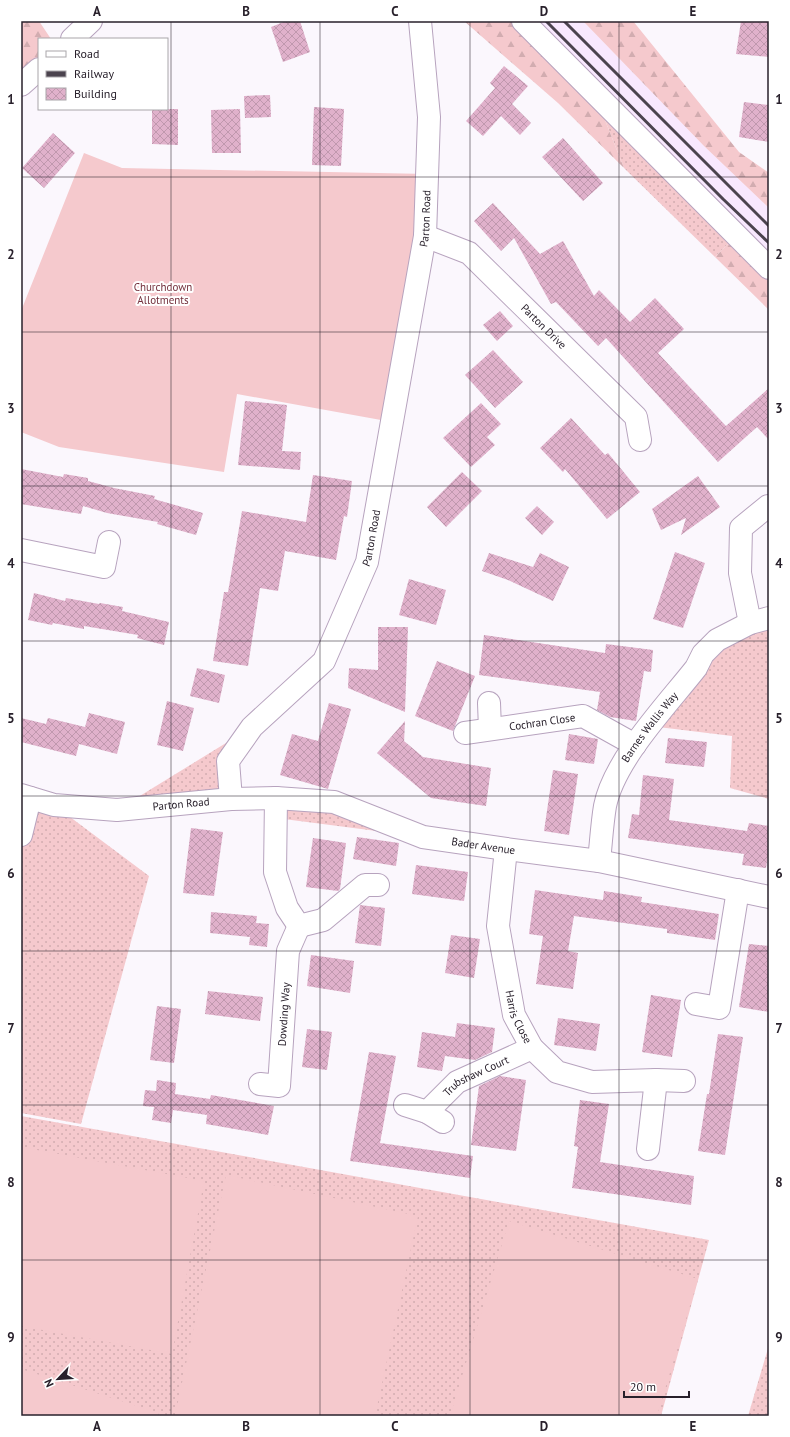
<svg xmlns="http://www.w3.org/2000/svg" width="790" height="1437" viewBox="0 0 790 1437" font-family="'PT Sans',sans-serif">
<defs>
<pattern id="grass-dots" width="8" height="8" patternUnits="userSpaceOnUse"><rect width="8" height="8" fill="#f5c9cd"/><path d="M2 2h.1M6 6h.1" fill="none" stroke="#d2acb0" stroke-width="1.8" stroke-linecap="round"/></pattern>
<pattern id="forest-firs" width="22" height="20" patternUnits="userSpaceOnUse"><rect width="22" height="20" fill="#f5c9cd"/><path d="M5 1l3.5 6h-7zM16 11l3.5 6h-7z" fill="#d2acb0"/></pattern>
<pattern id="building-cross-hatch" width="8" height="8" patternUnits="userSpaceOnUse"><rect width="8" height="8" fill="#e0b1cb"/><path d="M0 0l8 8M0 8l8-8" fill="none" stroke="#c098ae"/></pattern>
</defs>
<rect width="100%" height="100%" fill="#fbf7fd"/>
<path fill="#f8e8fe" d="M514 21H583L704 146 769 208V274Z"/>
<path fill="url(#grass-dots)" d="M599 105 733 239 715 257 624 168Z
M769 618V799L730 788 732 736 650 726 703 654Z
M252 727 228 761 231 799 117 810Z
M21 795 54 805 149 876 81 1124 21 1113Z
M276 798 423 837 276 818Z
M21 1116 709 1240 661 1416H21Z
M769 1345V1416H748Z"/>
<path fill="url(#forest-firs)" d="M21 21H39L51 39H39V69L21 85Z
M464 21H514L599 105 624 168 558 103Z
M583 21H633L739 152 769 173V208L704 146Z
M733 239 769 274V310L715 257Z"/>
<path fill="#f5c9cd" d="M84 153 122 168 428 174 392 422 237 394 224 472 59 447 21 432V311Z
M21 1147 204 1181 172 1354 21 1326Z
M226 1175 418 1216 375 1416H175Z
M509 1221 698 1279 657 1416H450Z
M21 1369 159 1413 158 1416H21Z"/>
<path fill="url(#building-cross-hatch)" d="M286 21H300L310 52 283 62 271 27Z
M741 21H769V57L736 54Z
M504 66 528 86 512 104 531 123 520 135 501 116 483 136 466 121 495 88 490 83Z
M270 95 271 117 245 118 244 96Z
M744 102 769 105V142L739 137Z
M314 107 344 109 341 166 312 165Z
M152 109H178V145L152 144Z
M240 109 241 153H212L211 110Z
M53 133 75 153 44 188 22 168Z
M563 138 603 183 583 201 542 157Z
M493 203 540 254 563 241 594 296 599 290 630 322 655 298 684 329 658 353 726 426 769 388V440L757 427 718 462 606 338 598 346 556 302 551 304 514 238 501 251 474 221Z
M500 311 513 326 497 341 483 325Z
M493 350 523 382 495 408 465 375Z
M245 401 287 405 282 451 301 452 300 470 238 465Z
M481 403 501 424 487 437 495 445 471 467 443 438Z
M571 418 605 455 608 453 640 492 607 519 565 469 563 472 540 448Z
M21 469 63 477 64 474 88 478V481L114 488 155 496 154 499 203 513 196 535 157 524 158 522 107 513 83 506 81 514 21 504Z
M462 472 482 491 446 527 427 507Z
M313 475 352 481 347 517 344 516 336 560 285 551 278 591 260 588 248 666 213 661 224 592H228L242 511 306 522Z
M698 476 720 507 681 535 686 518 661 530 652 509Z
M537 506 554 522 542 535 525 518Z
M675 552 705 563 683 628 653 619Z
M489 553 533 567 540 553 569 567 553 601 508 580 482 571Z
M409 579 446 590 436 625 399 615Z
M34 593 65 601 66 598 99 604 100 603 123 607 122 611 169 622 164 645 137 638 138 635 84 626V629L53 623 52 625 28 620Z
M378 627H408L405 712 348 688 349 668 378 670Z
M484 635 605 653 606 644 653 650 651 672 644 671 636 721 610 717 597 710 600 692 479 675Z
M437 661 475 676 453 731 415 716Z
M197 668 225 675 219 703 190 696Z
M167 701 194 708 183 751 157 745Z
M329 703 351 709 328 789 280 775 292 734 318 741Z
M89 713 125 722 117 754 79 744 76 756 21 742V718L46 724 48 718 85 727Z
M405 721 404 743V741L423 757 491 768 486 806 431 798 377 753Z
M569 734 598 739 594 764 565 760Z
M668 738 707 742 704 767 665 763Z
M553 770 578 774 569 835 544 831Z
M643 775 674 779 669 820 747 831 749 823 769 826V849L766 868 742 865 744 854 628 838 632 814 639 815Z
M191 828 223 832 214 896 183 893Z
M357 837 399 843 396 866 353 859Z
M313 838 346 843 340 889 338 891 306 887Z
M416 865 468 872 464 901 412 894Z
M535 890 603 900 604 891 642 897 641 902 719 914 715 940 667 933V929L574 916 568 951 578 953 573 989 536 984 543 936 529 934Z
M360 905 385 908 381 946 355 943Z
M211 912 257 916 256 923 269 924 267 947 249 945 250 937 210 933Z
M451 935 480 939 474 978 445 973Z
M749 944 769 946V1012L739 1007Z
M311 955 354 961 350 993 307 986Z
M208 991 263 997 260 1021 205 1014Z
M651 995 681 1000 672 1057 642 1052Z
M157 1006 181 1009 174 1063 150 1060Z
M558 1018 600 1024 596 1051 554 1045Z
M457 1023 495 1028 492 1052 475 1060 445 1056 442 1071 417 1067 422 1032 455 1037Z
M307 1029 332 1032 327 1070 302 1067Z
M718 1034 743 1037 725 1155 698 1151 707 1094H709Z
M369 1052 396 1056 380 1143 473 1156 470 1178 350 1161Z
M500 1076 526 1080 516 1151 471 1145 479 1086Z
M157 1080 176 1083 175 1094 210 1099 211 1095 274 1106 268 1135 206 1124 207 1115 173 1110 171 1123 152 1120 154 1107 143 1106 145 1090 156 1091Z
M580 1100 609 1104 600 1162 694 1176 691 1205 572 1188 578 1147 574 1146Z"/>
<g fill="none" stroke-linecap="round" stroke-linejoin="round">
<g stroke="#b7a3be" stroke-width="24">
<g id="minor">
<path d="M523 21 769 268"/>
<path d="M72 39 91 21"/>
<path d="M21 85 39 69"/>
<path id="s1" d="M425 236 469 253 636 417 640 440"/>
<path d="M21 550 104 567 109 542"/>
<path d="M750 623 740 573 741 528 768 506"/>
<path d="M489 703 490 729"/>
<path id="s2" d="M465 733 583 716 635 745"/>
<path id="s3" d="M21 795 54 805 117 810 231 799 276 798 334 802 423 837 506 849 599 861 769 897"/>
<path d="M276 798 275 872 287 908 299 926 323 920 365 885H378"/>
<path id="s4" d="M231 799 228 761 252 727 324 661 367 562 425 236 429 117 420 21"/>
<path d="M21 835 30 798"/>
<path id="s5" d="M506 849 498 926 514 1015 532 1048 557 1072 592 1082 656 1080 648 1149"/>
<path id="s6" d="M599 861C601 843 602 824 605 806 614 760 667 705 696 668L703 654 717 640 750 623 769 618"/>
<path d="M696 1004 719 1008 738 890"/>
<path d="M656 1080 684 1081"/>
<path id="s7" d="M260 1084 279 1086 288 951 299 926"/>
<path id="s8" d="M405 1105 427 1112 457 1082 532 1048"/>
<path d="M427 1112 443 1122"/>
</g>
</g>
<use href="#minor" stroke="#fff" stroke-width="22"/>
<path stroke="#4b434e" stroke-width="3" d="M546 21 723 199 769 243
M564 21 769 226"/>
</g>
<path fill="none" stroke="#28202b" stroke-width="1" stroke-opacity="0.55" d="M171 21V1416M320 21V1416M470 21V1416M619 21V1416M21 177H769M21 332H769M21 486H769M21 641H769M21 796H769M21 951H769M21 1105H769M21 1260H769"/>
<g text-anchor="middle" dominant-baseline="central" stroke-width="4" stroke-linejoin="round" paint-order="stroke">
<g font-size="11" fill="#28202b" stroke="#fff">
<text stroke="none"><textPath href="#s4" startOffset="634">Parton Road</textPath></text>
<text stroke="none"><textPath href="#s1" startOffset="152">Parton Drive</textPath></text>
<text stroke="none"><textPath href="#s4" startOffset="310">Parton Road</textPath></text>
<text stroke="none"><textPath href="#s2" startOffset="78">Cochran Close</textPath></text>
<text stroke="none"><textPath href="#s6" startOffset="147">Barnes Wallis Way</textPath></text>
<text stroke="none"><textPath href="#s3" startOffset="162">Parton Road</textPath></text>
<text stroke="none"><textPath href="#s3" startOffset="472">Bader Avenue</textPath></text>
<text stroke="none"><textPath href="#s7" startOffset="91">Dowding Way</textPath></text>
<text stroke="none"><textPath href="#s5" startOffset="171">Harris Close</textPath></text>
<text stroke="none"><textPath href="#s8" startOffset="85">Trubshaw Court</textPath></text>
</g>
<g font-size="11" fill="#73303c" stroke="#fff">
<text x="163" y="287">Churchdown<tspan x="163" dy="13">Allotments</tspan></text>
</g>
</g>
<rect width="790" height="1437" fill="none" stroke="#ffffff" stroke-width="44"/>
<rect x="38" y="38" width="130" height="72" fill="#ffffff" stroke="#a9a6aa"/>
<rect x="46" y="51" width="20" height="6" fill="#ffffff" stroke="#a9a6aa"/>
<text x="74" y="58" font-size="12" fill="#28202b">Road</text>
<rect x="46" y="71" width="20" height="6" fill="#4b434e" stroke="#a9a6aa"/>
<text x="74" y="78" font-size="12" fill="#28202b">Railway</text>
<rect x="46" y="88" width="20" height="12" fill="url(#building-cross-hatch)" stroke="#a9a6aa"/>
<text x="74" y="98" font-size="12" fill="#28202b">Building</text>
<g transform="translate(58 1379) rotate(245)" stroke="#ffffff" stroke-width="3" paint-order="stroke">
<path d="M0-3L7 15L0 10L-7 15Z" fill="#28202b"/>
<text y="-6" font-size="11" font-weight="bold" text-anchor="middle" fill="#28202b">N</text>
</g>
<path d="M624 1391v6h65v-6" fill="none" stroke="#28202b" stroke-width="2"/>
<text x="630" y="1391" font-size="12" fill="#28202b" stroke="#ffffff" stroke-width="3" paint-order="stroke">20 m</text>
<rect x="22" y="22" width="746" height="1393" fill="none" stroke="#28202b" stroke-width="1.5"/>
<g font-size="13" text-anchor="middle" font-weight="bold" fill="#28202b">
<text x="97" y="16">A</text>
<text x="246" y="16">B</text>
<text x="395" y="16">C</text>
<text x="544" y="16">D</text>
<text x="693" y="16">E</text>
<text x="11" y="104">1</text>
<text x="779" y="104">1</text>
<text x="11" y="259">2</text>
<text x="779" y="259">2</text>
<text x="11" y="413">3</text>
<text x="779" y="413">3</text>
<text x="11" y="568">4</text>
<text x="779" y="568">4</text>
<text x="11" y="723">5</text>
<text x="779" y="723">5</text>
<text x="11" y="878">6</text>
<text x="779" y="878">6</text>
<text x="11" y="1033">7</text>
<text x="779" y="1033">7</text>
<text x="11" y="1187">8</text>
<text x="779" y="1187">8</text>
<text x="11" y="1342">9</text>
<text x="779" y="1342">9</text>
<text x="97" y="1431">A</text>
<text x="246" y="1431">B</text>
<text x="395" y="1431">C</text>
<text x="544" y="1431">D</text>
<text x="693" y="1431">E</text>
</g>
</svg>
